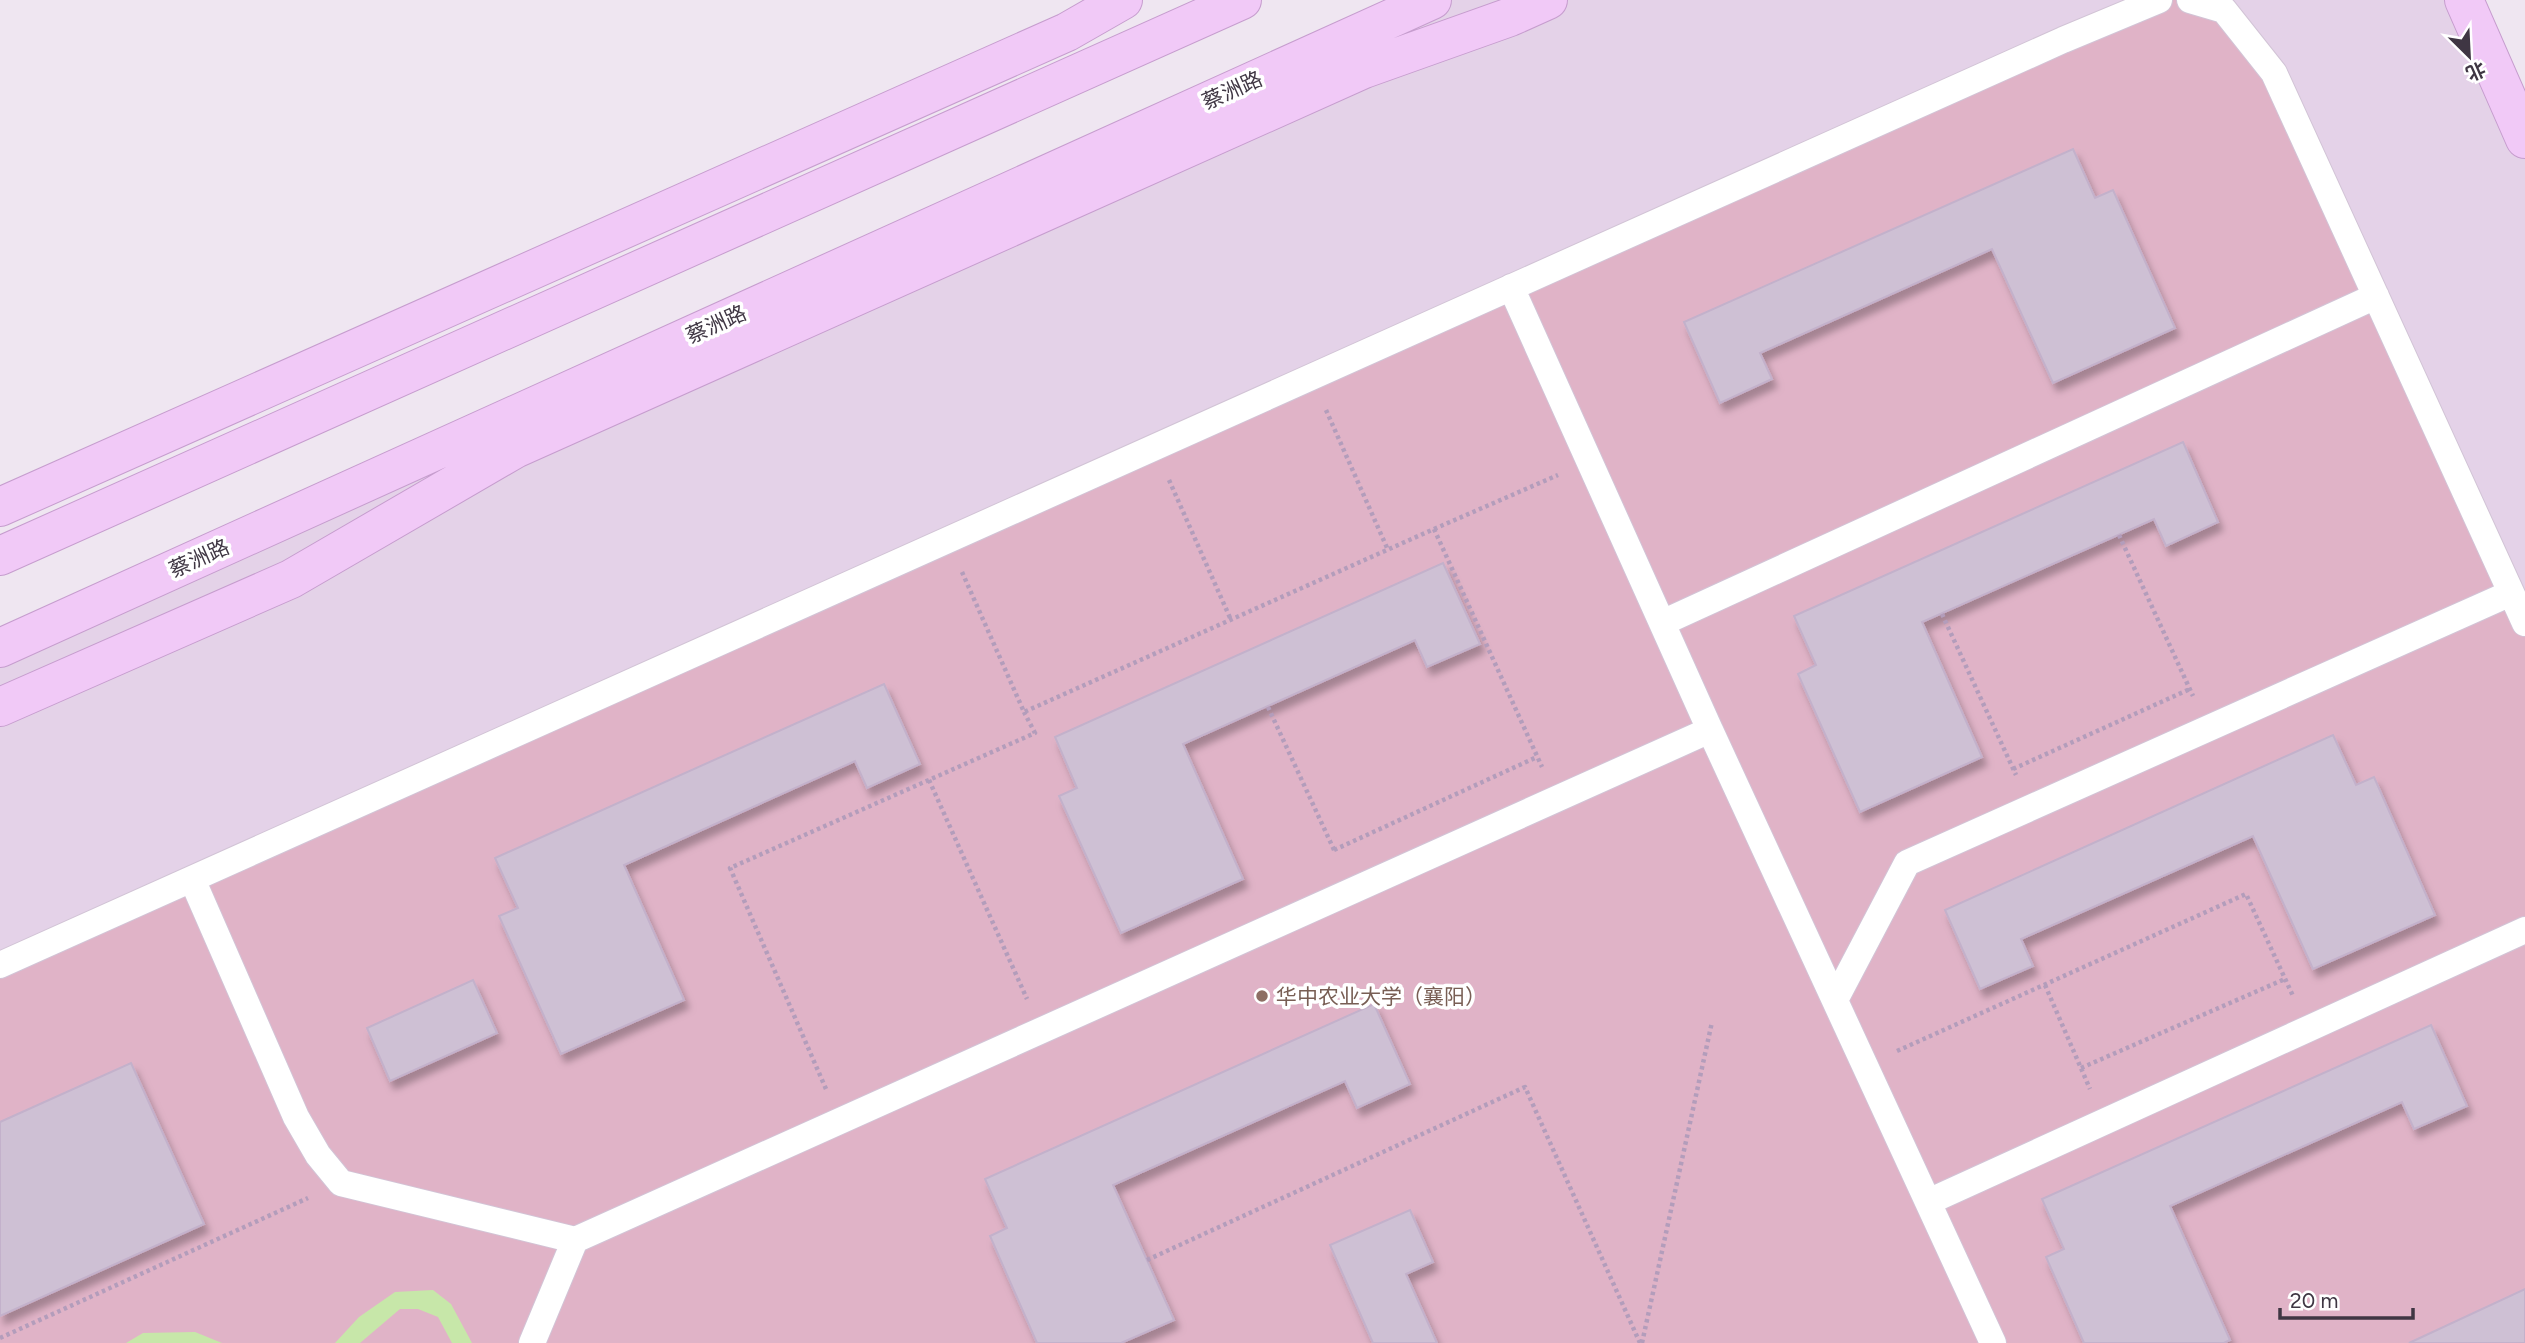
<svg xmlns="http://www.w3.org/2000/svg" width="2525" height="1343" viewBox="0 0 2525 1343" font-family="Figtree,'Noto Sans SC',sans-serif">
<defs>
<filter id="shadow"><feDropShadow dx="4.5" dy="8" stdDeviation="3.5" flood-color="#0004"/></filter>
</defs>
<rect width="100%" height="100%" fill="#efe6f1"/>
<path fill="#e4d2e8" d="M1432 0H2464L2525 139V1343H0V648Z"/>
<path fill="#e0b3c7" d="M2159 0H2190L2224 10 2274 73 2525 623V1343H0V965Z"/>
<path fill="#c7e7a9" d="M433 1290 451 1304 472 1343H452L438 1317 418 1309H400L360 1343H335L359 1317 395 1292Z
M195 1332 222 1343H126L143 1333Z"/>
<path fill="#cec0d4" stroke="#c3b1cb" stroke-width="2" filter="url(#shadow)" d="M2073 149 2095 198 2113 190 2175 328 2053 383 1992 249 1760 353 1772 379 1720 403 1684 322Z
M2183 442 2218 522 2166 546 2154 519 1922 622 1982 757 1860 812 1798 674 1816 665 1794 616Z
M1443 563 1480 644 1427 667 1415 640 1183 744 1243 879 1121 933 1059 796 1077 788 1055 737Z
M884 684 920 764 867 788 855 761 624 865 684 1000 561 1054 499 916 518 908 495 858Z
M2333 735 2356 785 2374 777 2435 915 2313 969 2253 836 2021 939 2033 966 1980 989 1945 910Z
M473 980 497 1033 390 1081 367 1028Z
M1374 1004 1410 1084 1357 1108 1345 1081 1113 1185 1174 1320 1121 1343H1037L990 1236 1007 1228 985 1179Z
M2431 1025 2467 1106 2414 1129 2402 1102 2170 1206 2230 1340 2224 1343H2084L2046 1257 2064 1249 2042 1199Z
M131 1063 204 1224 0 1316V1122Z
M1410 1210 1433 1262 1406 1274 1437 1343H1373L1330 1245Z
M2525 1289V1343H2409Z"/>
<g fill="none" stroke-linecap="round" stroke-linejoin="round">
<g stroke="#d2c4d6" stroke-width="28">
<path id="lane" d="M2190 0 2224 10 2274 73 2525 623
M1662 623 2376 296
M1710 730 1993 1343
M192 879 296 1117 318 1155 341 1183 575 1240
M0 965 2063 40 2159 0
M1835 1000 1907 863 2511 593
M1928 1202 2525 930
M532 1343 575 1240 1710 730 1511 287"/>
</g>
<g stroke="#c69dce" stroke-width="40">
<path id="secondary" d="M2464 0 2525 139
M0 507 1067 32 1123 0
M0 556 1242 0
M0 648 1432 0
M0 707 291 579 515 449 1364 69 1510 17 1548 0"/>
</g>
<path stroke="#b39dbb" stroke-width="4.5" stroke-dasharray="3.5 3.5" stroke-linecap="butt" d="M1326 410 1388 550
M1169 480 1231 620
M1434 529 1558 475
M2119 535 2193 696
M962 572 1024 712 1434 529 1542 767
M1942 614 2016 775
M1268 707 1335 852
M2013 769 2190 689
M929 780 1027 999
M1334 850 1537 757
M2045 985 2090 1089
M1897 1051 2246 894 2293 996
M2081 1068 2285 979
M826 1089 730 868 1035 733 1024 712
M1147 1260 1525 1087 1640 1343
M0 1338 308 1198
M1642 1343 1712 1022"/>
<use href="#lane" stroke="#fff" stroke-width="26"/>
<use href="#secondary" stroke="#f1c9f7" stroke-width="38"/>
</g>
<circle fill="#8d6e63" stroke="#fff" stroke-width="2.5" cx="1262" cy="996" r="7"/>
<g text-anchor="middle" dominant-baseline="central" stroke-width="7" stroke-linejoin="round" paint-order="stroke">
<g font-size="21" fill="#3f3643" stroke="#fff">
<text transform="translate(1232 90) rotate(-24)">蔡洲路</text>
<text transform="translate(716 324) rotate(-24)">蔡洲路</text>
<text transform="translate(199 558) rotate(-24)">蔡洲路</text>
</g>
<g font-size="21" fill="#785e54" stroke="#fff" text-anchor="start">
<text x="1276" y="996">华中农业大学（襄阳）</text>
</g>
</g>
<g transform="translate(2469 56) rotate(156)" stroke="#ffffff" stroke-width="5" paint-order="stroke">
<path d="M0-5L12 26L0 18L-12 26Z" fill="#3f3643"/>
<text y="-10" font-size="19" font-weight="bold" text-anchor="middle" fill="#3f3643">北</text>
</g>
<path d="M2280 1308v10h133v-10" fill="none" stroke="#3f3643" stroke-width="3.5"/>
<text x="2290" y="1308" font-size="21" fill="#3f3643" stroke="#ffffff" stroke-width="5" paint-order="stroke">20 m</text>
</svg>
